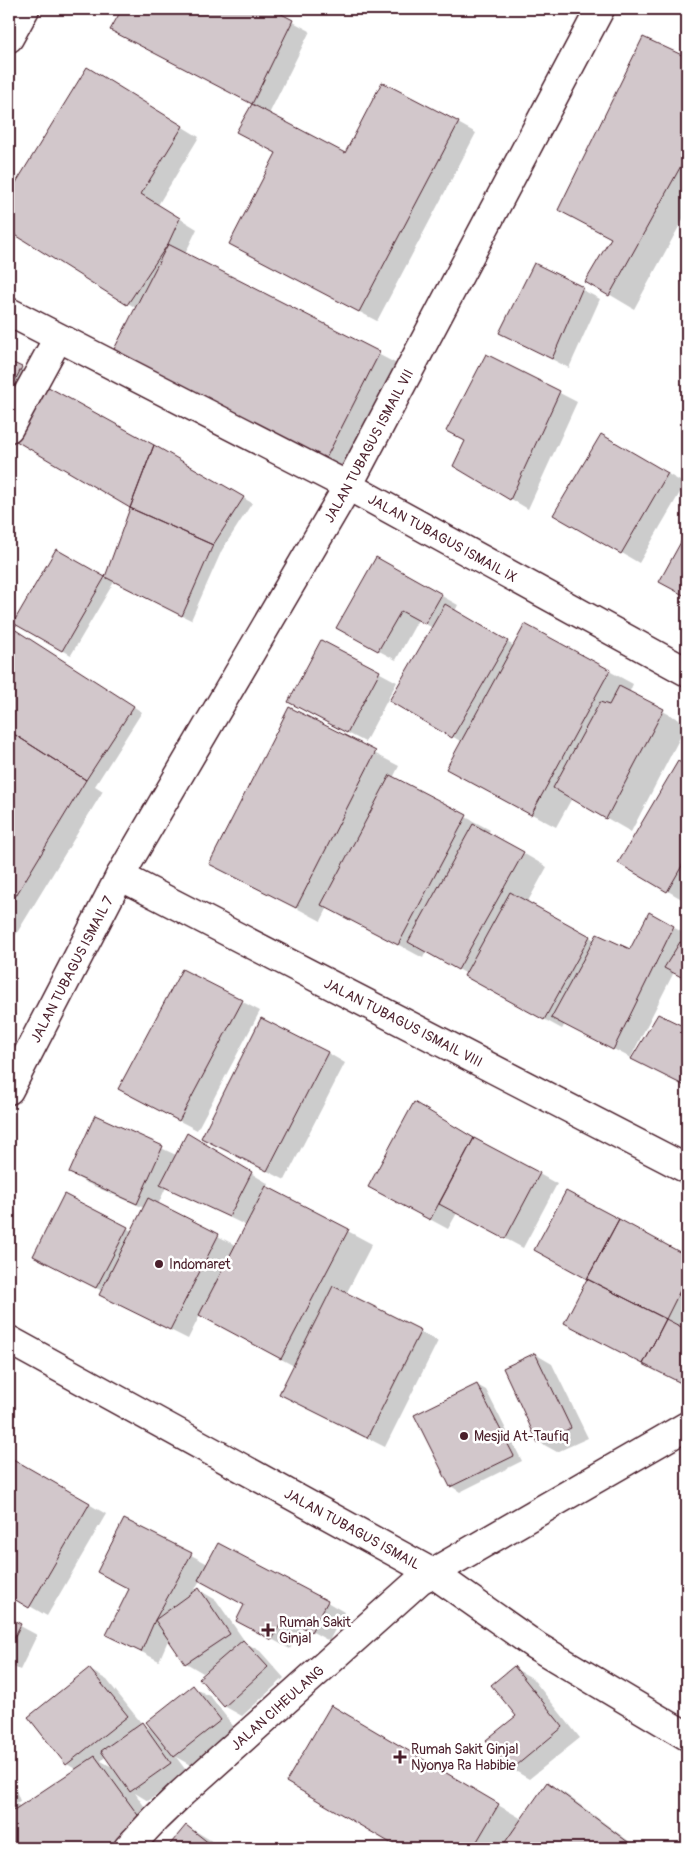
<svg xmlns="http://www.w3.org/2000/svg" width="696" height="1857" viewBox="0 0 696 1857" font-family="Pangolin,sans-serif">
<rect width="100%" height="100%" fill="#fff"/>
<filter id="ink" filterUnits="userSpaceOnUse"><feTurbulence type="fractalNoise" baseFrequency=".02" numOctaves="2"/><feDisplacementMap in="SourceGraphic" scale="10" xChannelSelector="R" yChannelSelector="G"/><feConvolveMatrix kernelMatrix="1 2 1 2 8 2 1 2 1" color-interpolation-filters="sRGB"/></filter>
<g filter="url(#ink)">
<path fill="#0003" fill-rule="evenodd" d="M123 9H269L310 31 269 114 345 154 458 123 476 133 377 321 248 254 277 153 238 132 253 104 112 29Z
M683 57 687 59V212L634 309 587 281 612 238Z
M88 69 199 137 158 205 197 229 185 254 397 364 341 473 136 308 9 230V197Z
M534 265 600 299 569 368 501 333Z
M486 355 577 402 528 509 454 465 466 442Z
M9 362 38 378 9 435Z
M602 435 685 484 639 563 555 514Z
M154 446 252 503 222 550 191 620 114 582 71 655 15 623 57 551 106 579Z
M687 533V596L661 581Z
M376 559 458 605 455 611 514 646 609 671 633 684 629 693 687 724 631 832 572 798 556 827 472 782 462 742 391 701 433 628 418 620 396 660 355 638Z
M11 629 142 712 95 786 103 791 9 946V633Z
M322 642 397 682 365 742 307 712Z
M289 709 399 766 393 778 490 830 488 833 547 867 527 903 595 940 630 950 673 927 687 935V979L674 972 631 1057 633 1058 658 1016 687 1030V1087L565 1024 562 1029 483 986 467 974 426 951 423 958 328 907 321 921 211 863Z
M679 763 687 768V896L685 901 620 863Z
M182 970 260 1011 197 1130 137 1099Z
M328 1053 345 1063 285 1180 220 1147Z
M414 1104 557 1184 523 1248 457 1213 448 1229 387 1196Z
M95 1117 176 1155 204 1145 269 1184 267 1188 372 1244 346 1294 438 1341 385 1447 280 1394 294 1366 200 1315 188 1339 118 1304 102 1291 52 1265 65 1196 132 1231 144 1208 87 1183 70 1173ZM166 1187 247 1226 237 1246 158 1205Z
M567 1193 687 1257V1322L684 1329 687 1331V1386L566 1323 588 1279Z
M535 1354 552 1364 588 1438 557 1452 539 1442Z
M477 1385 486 1390 522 1461 460 1492 451 1486 415 1416Z
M14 1461 106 1514 47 1616 9 1594V1469Z
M125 1520 208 1564 327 1602 344 1612 329 1641 302 1626 290 1649 255 1630 245 1605 200 1580 192 1595 199 1590 216 1600 246 1643 260 1651 284 1678 242 1716 224 1706 209 1669 203 1673 186 1663 169 1638 159 1661 107 1634 130 1589Z
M9 1620 37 1635 20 1670 9 1665Z
M514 1668 532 1678 580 1738 529 1779 512 1769 518 1716Z
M90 1670 107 1680 142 1724 154 1730 193 1687 211 1697 237 1731 192 1766 176 1757 188 1773 148 1801 135 1793 163 1833 148 1848H9V1772L20 1801 15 1803 21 1807 77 1770 67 1764ZM106 1756 116 1769 101 1761Z
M331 1707 522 1819 547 1783 564 1793 638 1848H401L287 1781Z
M187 1826 210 1840 220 1848H169Z"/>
<path fill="#d2c7cb" stroke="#4a1f2b" d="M122 9H272L293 20 252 104 110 30Z
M643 37 684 56 687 64V155L609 296 585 282 611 238 558 210Z
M87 67 183 126 141 194 180 218 168 244 127 305 9 231V194Z
M382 82 459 122 359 312 229 244 276 153 236 132 252 104 345 153Z
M168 244 380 352 323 464 111 355Z
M534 263 583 287 552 359 499 333Z
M486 354 560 391 510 500 453 466 465 441 446 431Z
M9 361 22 367 9 392Z
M41 383 154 445 130 508 11 438Z
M601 434 668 473 621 554 553 515Z
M154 445 244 497 213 545 130 508Z
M130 508 213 545 182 616 105 577Z
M687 531V597L659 582Z
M56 549 105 577 62 651 13 623Z
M376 557 442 594 425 624 401 611 378 651 336 628Z
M445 604 508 641 452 738 389 701Z
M525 624 610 670 531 815 446 769Z
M11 627 134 706 86 780 9 731V631Z
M321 640 380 671 347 733 288 702Z
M619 686 664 709 606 819 553 788 600 702 609 705Z
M289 707 376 751 296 908 209 864Z
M9 731 86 780 9 907Z
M678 761 687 766V857L667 892 618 863Z
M390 775 467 815 398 945 321 905Z
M473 824 524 852 458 970 408 942Z
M510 892 590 936 544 1020 464 976Z
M649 912 674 926 613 1050 551 1018 597 934 630 949Z
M680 942 687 945V980L664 968Z
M182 969 243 1000 179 1121 118 1089Z
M658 1014 687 1028V1087L631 1059Z
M261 1018 328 1052 267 1171 201 1138Z
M414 1102 474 1138 430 1220 368 1187Z
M95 1115 163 1146 137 1204 69 1173Z
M187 1133 252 1172 229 1217 160 1185Z
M474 1138 540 1173 505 1239 439 1204Z
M266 1186 349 1229 281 1359 199 1315Z
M566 1191 619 1219 587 1279 534 1250Z
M64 1194 128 1227 96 1288 33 1256Z
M148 1198 219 1234 170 1330 99 1295Z
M619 1219 687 1256V1277L666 1319 587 1279Z
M687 1277V1299L678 1295Z
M587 1279 666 1319 643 1364 564 1323Z
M333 1286 421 1330 367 1438 279 1394Z
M666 1319 687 1330V1386L643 1364Z
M535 1353 571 1428 538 1443 503 1368Z
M477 1384 514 1456 450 1487 414 1415Z
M13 1459 90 1503 29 1608 9 1596V1467Z
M124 1519 192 1553 155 1620 141 1652 106 1635 129 1589 97 1572Z
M218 1543 328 1601 311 1632 284 1617 272 1640 236 1621 244 1605 198 1580Z
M199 1588 230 1634 185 1664 155 1620Z
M9 1618 21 1624 9 1648Z
M243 1640 268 1667 224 1707 199 1678Z
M514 1666 563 1727 511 1770 486 1740 516 1716 491 1685Z
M89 1668 128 1716 66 1765 28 1717Z
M193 1685 221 1720 174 1757 146 1722Z
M331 1705 499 1804 473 1848H399L286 1782Z
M142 1722 171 1763 130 1792 101 1751Z
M95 1756 140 1818 111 1848H9V1803L14 1810Z
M547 1782 636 1848H501Z
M186 1825 215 1848H167Z"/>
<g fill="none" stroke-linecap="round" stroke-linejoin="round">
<g stroke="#4a1f2b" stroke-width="31">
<g id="minor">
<path d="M9 38 25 9"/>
<path id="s1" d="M9 312 348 486 687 672"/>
<path d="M9 428 58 338"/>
<path id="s2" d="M120 876 687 1169"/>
<path id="s3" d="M9 1090 120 876 348 486 600 9"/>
<path id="s4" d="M128 1848 156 1818 182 1793 420 1580 687 1426"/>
</g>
</g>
<g stroke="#4a1f2b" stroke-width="31">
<g id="major">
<path id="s5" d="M9 1340 431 1572 536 1646 687 1736"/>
</g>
</g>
<use href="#minor" stroke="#fff" stroke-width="28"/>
<use href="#major" stroke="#fff" stroke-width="28"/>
</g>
</g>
<g fill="#4a1f2b" stroke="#fff" stroke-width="2">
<circle cx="159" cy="1264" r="5"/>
<circle cx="464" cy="1436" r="5"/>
<path d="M265.5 1622.5h5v5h5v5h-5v5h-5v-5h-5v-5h5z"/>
<path d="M397.5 1749.5h5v5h5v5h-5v5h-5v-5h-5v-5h5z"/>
</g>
<g text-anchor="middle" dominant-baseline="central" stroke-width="5" stroke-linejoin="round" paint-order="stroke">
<g font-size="14" fill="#4a1f2b" stroke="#fff">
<text stroke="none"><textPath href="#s3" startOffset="738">JALAN TUBAGUS ISMAIL VII</textPath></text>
<text stroke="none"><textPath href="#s1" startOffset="489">JALAN TUBAGUS ISMAIL IX</textPath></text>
<text stroke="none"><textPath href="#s3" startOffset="136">JALAN TUBAGUS ISMAIL 7</textPath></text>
<text stroke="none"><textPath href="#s2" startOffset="319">JALAN TUBAGUS ISMAIL VIII</textPath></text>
<text stroke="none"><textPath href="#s5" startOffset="392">JALAN TUBAGUS ISMAIL</textPath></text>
<text stroke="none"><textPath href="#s4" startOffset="205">JALAN CIHEULANG</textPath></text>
</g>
<g font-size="14" fill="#4a1f2b" stroke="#fff" text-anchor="start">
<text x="169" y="1264">Indomaret</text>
<text x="474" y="1436">Mesjid At-Taufiq</text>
<text x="279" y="1622">Rumah Sakit<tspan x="279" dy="16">Ginjal</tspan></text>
<text x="411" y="1749">Rumah Sakit Ginjal<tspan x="411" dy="16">Nyonya Ra Habibie</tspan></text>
</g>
</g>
<rect width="696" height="1857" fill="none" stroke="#fff" stroke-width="30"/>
<rect x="15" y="15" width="666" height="1827" fill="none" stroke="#4a1f2b" stroke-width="2" filter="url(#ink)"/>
</svg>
